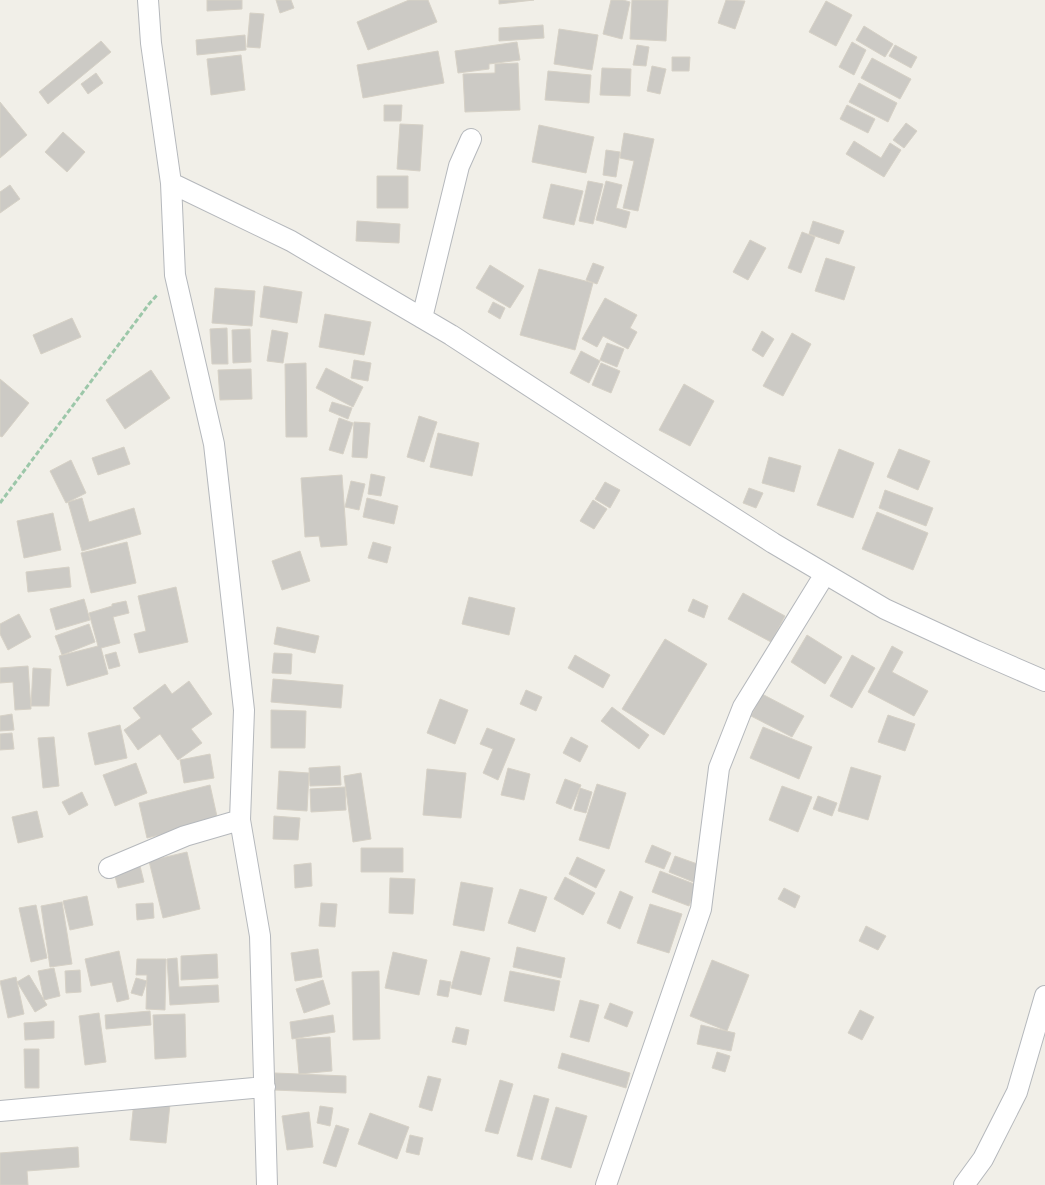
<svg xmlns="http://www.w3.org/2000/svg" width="1045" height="1185" viewBox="0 0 1045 1185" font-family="'Noto Sans',sans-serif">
<rect width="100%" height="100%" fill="#f1efe8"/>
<path fill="#cccac5" stroke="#d6d1c6" d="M207 0H242V9L207 11Z
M276 0H291L294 8 280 13Z
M409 0H428L437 22 368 50 357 22Z
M499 0H534L499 4Z
M611 0H623L630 2 622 39 603 34Z
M632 0H668L666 41 630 39Z
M726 0 745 1 735 29 718 23Z
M826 1 852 15 836 46 809 32Z
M250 13 264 14 260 48 247 47Z
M543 25 544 38 499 41V28Z
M864 26 893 44 885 57 856 40Z
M559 29 598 35 592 70 554 64Z
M245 35 246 50 197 55 196 40Z
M101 41 111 52 48 104 39 92Z
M517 42 520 60 489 64V69L458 73 455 51Z
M852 42 866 50 854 75 839 67Z
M637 45 649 47 646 66 633 65Z
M895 45 917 57 911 68 889 56Z
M438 51 444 83 363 98 357 65Z
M241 55 245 90 211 95 207 59Z
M672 57H690L689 71H672Z
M872 58 911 79 900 99 861 78Z
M518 63 520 110 465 112 463 74 495 73V64Z
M652 66 666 69 660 94 647 91Z
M602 68 631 69 630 96 600 95Z
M548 71 591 75 589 103 545 100Z
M96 73 103 83 88 94 81 84Z
M859 83 897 103 888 122 849 102Z
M0 102 27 135 0 158Z
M384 105H402L401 121H384Z
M847 105 875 119 868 133 840 119Z
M906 123 917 131 904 148 893 140Z
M400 124 423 125 420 171 397 169Z
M539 125 594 137 586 173 532 162Z
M63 132 85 152 67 172 45 152Z
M624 133 654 139 638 211 623 208 634 161 620 158Z
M854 141 881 158 890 143 901 150 884 177 846 154Z
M606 150 620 152 616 177 603 175Z
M377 176H408V208H377Z
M588 181 603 184 593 224 579 221Z
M606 181 622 185 616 208 630 212 626 228 596 220Z
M551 184 583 191 574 225 543 218Z
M10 185 20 199 0 213V192Z
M357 221 400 224 399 243 356 241Z
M813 221 844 231 839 244 809 234Z
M802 232 815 237 801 273 788 268Z
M750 240 766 248 748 280 733 272Z
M826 258 855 267 844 300 815 291Z
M593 263 604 267 597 284 586 280Z
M490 265 524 286 510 308 476 288Z
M539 269 593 283 575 350 520 335Z
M264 286 302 292 297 323 260 317Z
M215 288 255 291 252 326 212 323Z
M605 298 637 315 630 328 637 332 628 349 603 336 597 347 582 339Z
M493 302 505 308 500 319 488 312Z
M325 314 371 322 364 355 319 347Z
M72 318 81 337 41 354 33 335Z
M227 328 228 364H212L210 329Z
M250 329 251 362 233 363 232 330Z
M272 330 288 333 283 363 267 361Z
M762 331 774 339 763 357 752 350Z
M792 333 811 344 783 396 763 386Z
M607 343 624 349 617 367 600 360Z
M581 351 600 361 589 383 570 373Z
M354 360 371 363 368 381 351 378Z
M306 363 307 437H286L285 364Z
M601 363 620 371 611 393 592 385Z
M326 368 363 387 353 407 316 388Z
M251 369 252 399 220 400 218 370Z
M151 370 170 398 125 429 106 400Z
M0 379 29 403 2 437 0 436Z
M684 384 714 401 690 446 659 430Z
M332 402 352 408 348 419 329 411Z
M419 416 437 422 424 462 407 457Z
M339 418 353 423 343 454 329 450Z
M354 422 370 423 367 458 352 457Z
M438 433 479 443 472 476 430 467Z
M124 447 130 464 98 475 92 458Z
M839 449 874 463 853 518 817 505Z
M899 449 930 461 918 490 887 477Z
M769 457 801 466 794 492 762 483Z
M71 460 86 493 66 503 50 471Z
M371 474 385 477 381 496 368 494Z
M342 475 347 545 321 547 319 536 305 537 301 478Z
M351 481 365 484 359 510 345 507Z
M605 482 620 490 610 508 595 499Z
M749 488 763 493 756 508 743 503Z
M885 490 933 508 926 526 879 508Z
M82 498 89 522 134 508 141 534 82 551 68 502Z
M367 498 398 506 394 524 363 517Z
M593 500 607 509 594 529 580 521Z
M877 512 928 533 913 570 862 549Z
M53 513 61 550 24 558 17 521Z
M127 542 136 583 91 593 81 553Z
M373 542 391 547 387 563 368 558Z
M300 551 310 581 282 590 272 561Z
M69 567 71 587 28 592 26 572Z
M176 587 188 642 139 653 134 634 146 631 138 596Z
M743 593 785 616 771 642 728 619Z
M469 597 515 608 509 635 462 624Z
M84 599 90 620 56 630 50 609Z
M693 599 708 606 704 618 688 611Z
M126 601 129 613 113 617 120 643 101 648 108 674 67 686 59 656 98 646 89 613 112 606V604Z
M19 614 31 637 8 650 0 634V624Z
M89 624 95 642 62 655 55 636Z
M277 627 319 636 315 653 274 644Z
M807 635 842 657 825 684 791 662Z
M665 639 707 664 664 735 622 709Z
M892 646 903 652 892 672 928 691 914 716 868 692Z
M116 652 120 666 109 669 105 655Z
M274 653 292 654 291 674 272 673Z
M575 655 610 675 603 688 568 668Z
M852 655 875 668 852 708 830 696Z
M28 666 31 709 15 710 13 682 0 683V668Z
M33 668 51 669 49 706H31Z
M273 679 343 685 341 708 271 702Z
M189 681 212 714 191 729 202 743 178 760 160 734 138 750 124 730 141 718 133 708 165 684 172 694Z
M526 690 542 697 536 711 520 704Z
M762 694 804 716 792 737 751 716Z
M440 699 468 710 455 744 427 733Z
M612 707 649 735 639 749 601 721Z
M271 710 306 711 305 748H271Z
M12 714 14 730 0 731V716Z
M888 715 915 724 905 751 878 742Z
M120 725 127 758 95 765 88 733Z
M763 727 812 747 799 779 750 758Z
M487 728 515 739 498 780 483 773 493 749 480 744Z
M12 733 14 749 0 750V734Z
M54 737 59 786 43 788 38 738Z
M571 737 588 746 580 762 563 753Z
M210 754 214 778 184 783 180 760Z
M136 763 147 793 115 806 103 775Z
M340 766 341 785 310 786 309 768Z
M851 767 881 776 868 820 838 811Z
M508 768 530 774 524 800 501 795Z
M427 769 466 773 461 818 423 815Z
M279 771 309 773 307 811 277 809Z
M361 773 371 839 353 842 344 776Z
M565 779 581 785 571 809 556 803Z
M597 784 626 793 609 849 579 840Z
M210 785 218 821 147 838 139 803Z
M782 786 812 797 798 832 769 820Z
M345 787 346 810 311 812 310 789Z
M580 788 592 792 586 813 574 810Z
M82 792 88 805 69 815 62 802Z
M818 796 837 803 832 816 813 809Z
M37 811 43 837 18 843 12 817Z
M274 816 300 818 298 840 273 839Z
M652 845 671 853 664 869 645 862Z
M361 848H403V872H361Z
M187 852 200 909 163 918 149 861Z
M675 856 703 866 696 883 669 872Z
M577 857 605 870 596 888 569 874Z
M311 863 312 886 295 888 294 865Z
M140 866 144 882 118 888 114 872Z
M660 871 697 885 689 906 652 892Z
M565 877 595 893 583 915 554 899Z
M390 878 415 879 413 914 389 913Z
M461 882 493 888 484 931 453 925Z
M784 888 800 896 795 908 778 899Z
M520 889 547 897 535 932 508 923Z
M620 891 633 897 620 929 607 923Z
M87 896 93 925 70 930 63 901Z
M62 902 72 964 50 967 41 906Z
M153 903 154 918 137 920 136 904Z
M321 903 337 904 335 927 319 926Z
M650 904 682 914 669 953 637 943Z
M36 905 47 958 31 962 19 908Z
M866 926 886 936 878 950 859 941Z
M517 947 565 958 561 978 513 967Z
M318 949 322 977 295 981 291 953Z
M119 951 129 999 117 1002 112 982 91 986 85 959Z
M461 951 490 958 481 995 451 988Z
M393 952 427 960 419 995 385 988Z
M217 954 218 978 181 980V956Z
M177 958 179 987 218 985 219 1002 170 1005 167 959Z
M137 959H166L165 1010 146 1009 147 975H136Z
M712 960 749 975 727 1031 690 1016Z
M54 968 60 996 44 1000 38 971Z
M80 970 81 992 66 993 65 971Z
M379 971 380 1039 353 1040 352 972Z
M510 971 560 981 554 1011 504 1001Z
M29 975 47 1005 35 1012 17 982Z
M16 977 24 1014 8 1018 0 981Z
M136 978 147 981 142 996 131 993Z
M323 980 330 1004 304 1013 296 989Z
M440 980 451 982 448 997 437 995Z
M580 1000 599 1005 589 1042 570 1037Z
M610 1003 633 1012 627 1027 604 1018Z
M860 1010 874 1017 862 1040 848 1033Z
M150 1011 151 1025 106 1029 105 1015Z
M99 1013 106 1062 85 1065 79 1016Z
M185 1014 186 1057 155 1059 153 1015Z
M333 1015 335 1032 292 1039 290 1022Z
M54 1021V1038L25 1040 24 1023Z
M701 1025 735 1033 731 1051 697 1044Z
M456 1027 469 1030 466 1045 452 1042Z
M330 1037 332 1071 299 1074 296 1039Z
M24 1049H39V1088H25Z
M717 1052 730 1056 725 1072 712 1068Z
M562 1053 630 1073 626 1088 558 1068Z
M275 1073 346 1076V1093L274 1090Z
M428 1076 441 1079 432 1111 419 1107Z
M500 1080 513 1084 498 1134 485 1131Z
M534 1095 549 1099 532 1160 517 1156Z
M134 1101 170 1104 166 1143 130 1140Z
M320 1106 333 1108 330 1126 317 1123Z
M556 1107 587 1116 571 1168 541 1159Z
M309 1112 313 1147 287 1150 282 1116Z
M370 1113 409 1127 397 1159 358 1144Z
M336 1125 349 1129 336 1167 323 1163Z
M410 1135 423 1138 419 1155 406 1152Z
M78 1147 79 1167 27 1171 28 1185H0V1153Z"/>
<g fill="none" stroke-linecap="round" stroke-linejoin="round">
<g stroke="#b5b8bc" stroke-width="22">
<path id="street" d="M148 0 151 43 171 183 175 275 214 444 244 710 240 820 260 936 267 1185
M171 183 291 241 451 335 623 447 773 543 885 609 976 651 1045 681
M422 318 459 166 471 139
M109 868 185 836 240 820
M0 1111 265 1087
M606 1185 701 909 719 768 743 707 825 574
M964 1185 983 1159 1017 1092 1045 996"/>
</g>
<path stroke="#9cc7a9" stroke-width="3" stroke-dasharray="5 2.5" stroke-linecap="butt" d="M0 503 149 304 158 294"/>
<use href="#street" stroke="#fff" stroke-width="20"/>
</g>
</svg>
